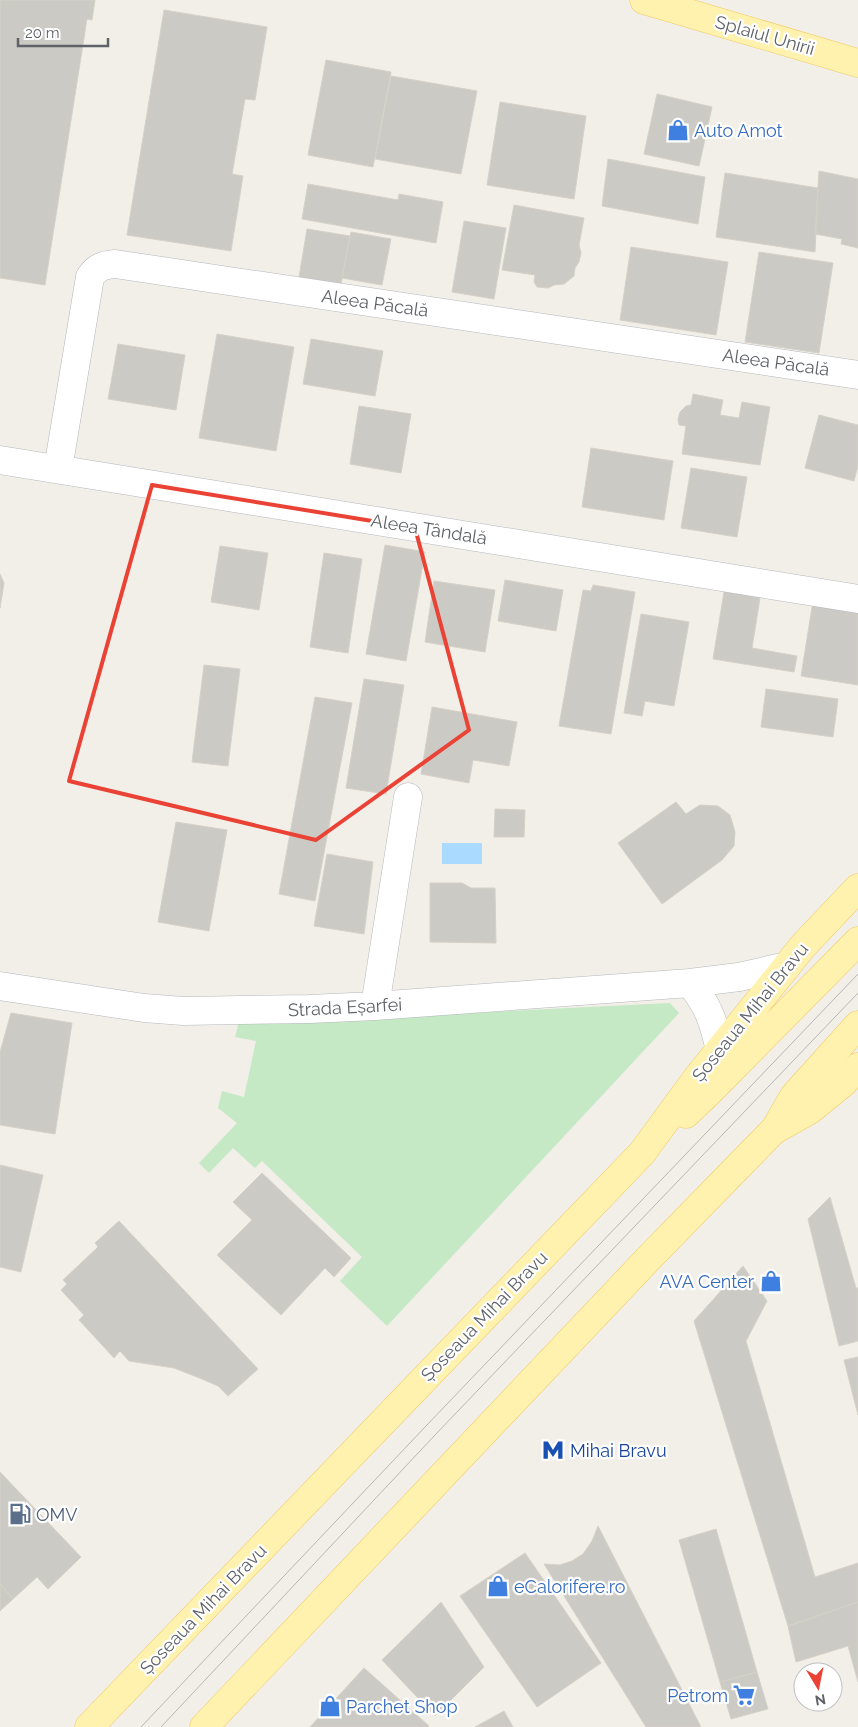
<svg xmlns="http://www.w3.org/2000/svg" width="858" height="1727" viewBox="0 0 858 1727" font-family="Raleway,sans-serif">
<rect width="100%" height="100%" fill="#f1efe8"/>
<path fill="#c5e8c5" d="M670 1003 679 1013 387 1326 340 1281 362 1257 262 1161 255 1168 233 1148 209 1173 199 1163 237 1123 218 1108 222 1091 244 1097 256 1041 235 1037 239 1022H288Z"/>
<path fill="#aadaff" d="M442 843H482V864H442Z"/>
<path fill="#cccac5" stroke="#d6d1c6" d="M0 0H95L92 20 87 19 45 285 0 278Z
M164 10 267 27 255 100 245 99 232 174 243 176 231 251 127 235Z
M326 60 391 72 373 167 308 155Z
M391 76 477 91 461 174 375 159Z
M657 94 712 107 699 166 644 154Z
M500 102 586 116 574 199 487 185Z
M608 159 705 177 698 224 602 206Z
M819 171 858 179V248L841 244 842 239 815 234Z
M725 173 818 188 815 252 716 237Z
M308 184 398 200 399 194 443 202 436 243 302 219Z
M514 205 584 218 579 245 581 253 579 262 575 268 574 276 564 284 554 285 548 288 537 287 534 282 535 275 502 270Z
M464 221 506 228 494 299 452 292Z
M307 229 350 236 341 284 299 277Z
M351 232 391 239 382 285 342 278Z
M631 247 728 262 716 335 620 320Z
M759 252 833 263 819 353 745 342Z
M217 334 294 347 276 451 199 438Z
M311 339 383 351 375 396 303 384Z
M118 344 185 355 176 410 108 399Z
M693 394 723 400 720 415 739 418 742 402 770 407 760 465 682 454 686 426 679 425 678 419 680 412 686 406 691 405Z
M359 406 411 414 401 473 350 464Z
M819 415 858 425V466L854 481 805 468Z
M591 448 673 461 664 520 582 507Z
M691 468 747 477 737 537 681 528Z
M385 545 425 552 406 661 366 654Z
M220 546 268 553 259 610 211 602Z
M324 553 362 559 348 653 310 647Z
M0 574 4 583 0 608Z
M505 580 563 590 556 631 498 621Z
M434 581 495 590 485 652 425 642Z
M593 585 635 592 611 734 559 726 583 590 591 591Z
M725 586 761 592 752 648 797 656 794 672 713 659Z
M813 601 858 608V685L801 676Z
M641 614 689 622 674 706 645 701 642 716 624 713Z
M204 665 240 669 228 766 192 762Z
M364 679 404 685 386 794 346 788Z
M766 689 838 699 833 737 761 727Z
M315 697 352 703 315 901 279 894Z
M432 707 517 722 509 766 473 760 469 783 421 774Z
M676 802 686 814 700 805 718 806 730 815 735 832 734 846 722 860 662 904 618 843Z
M495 809 525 810 524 837H494Z
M176 822 227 830 209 931 158 922Z
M327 854 373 862 364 934 314 926Z
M430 883H462L471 888H495L496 943 430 942Z
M11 1013 72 1023 55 1134 0 1125V1052Z
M0 1165 43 1175 21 1272 0 1267Z
M262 1173 351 1258 334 1277 325 1268 281 1315 217 1255 252 1220 233 1202Z
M830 1197 856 1288H858V1341L839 1346 808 1219Z
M119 1221 258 1369 228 1396 218 1386 202 1379 174 1368 129 1361 120 1351 114 1358 79 1320 84 1315 61 1290 67 1284 63 1280 98 1247 95 1243Z
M743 1266 767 1301 746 1341 815 1577 858 1563V1602L788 1626 694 1321Z
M858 1357V1415L844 1360Z
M0 1472 81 1557 48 1589 37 1577 13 1599 0 1584Z
M598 1526 701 1727H646L544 1564 560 1565 572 1561 583 1554 592 1541Z
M716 1529 757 1672 720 1682 679 1540Z
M525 1553 601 1663 537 1707 460 1596Z
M0 1584 13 1599 0 1611Z
M441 1602 484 1667 435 1716 382 1660Z
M858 1602V1682L848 1646 796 1662 788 1626Z
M364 1668 429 1726 428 1727H310Z
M757 1672 768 1709 731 1719 720 1682Z
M504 1711 513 1727H475Z"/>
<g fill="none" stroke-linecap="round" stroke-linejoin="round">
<g stroke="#b5b8bc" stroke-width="29">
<path id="minor" d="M0 460 858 599
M58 469 90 277C97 267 103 265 115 264L858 375
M690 983C709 1007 713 1020 720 1050
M0 986 144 1008 183 1011 309 1009 375 1006 690 983 739 977 787 966
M375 1006 408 797"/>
</g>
<g stroke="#f2c960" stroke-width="29">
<path id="major" d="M644 0 858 63
M686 1114 710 1091 858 941
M775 1129 794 1096 858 1025
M89 1727 642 1153 697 1078 803 946 858 888
M204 1727 649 1258 729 1176 774 1130 810 1110 843 1083 858 1067"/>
</g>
<use href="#minor" stroke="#fff" stroke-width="28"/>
<use href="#major" stroke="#fff2af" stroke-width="28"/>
<path stroke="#b6b7b8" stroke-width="1" d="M141 1727 426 1426 858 974
M161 1727 435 1435 858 993"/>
</g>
<path fill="none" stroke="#ea4335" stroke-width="4" stroke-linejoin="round" d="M152 485 415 528 469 730 316 840 69 781Z"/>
<defs>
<g id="shop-bare" transform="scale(1.725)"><path d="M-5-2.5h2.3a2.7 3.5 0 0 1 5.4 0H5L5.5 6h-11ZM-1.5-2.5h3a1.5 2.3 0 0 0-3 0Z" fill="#3f7fe0" stroke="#fff" stroke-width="2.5" paint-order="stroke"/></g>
<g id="metro-bare" transform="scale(1.725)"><path d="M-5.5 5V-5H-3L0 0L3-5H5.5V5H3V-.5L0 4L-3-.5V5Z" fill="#1a4fb4" stroke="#fff" stroke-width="2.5" paint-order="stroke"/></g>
<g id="fuel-bare" transform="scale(1.725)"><path d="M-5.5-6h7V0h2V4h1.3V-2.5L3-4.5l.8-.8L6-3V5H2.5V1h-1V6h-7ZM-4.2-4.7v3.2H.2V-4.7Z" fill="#5c6f8a" stroke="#fff" stroke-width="2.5" paint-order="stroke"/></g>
<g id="supermarket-bare" transform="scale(1.725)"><path d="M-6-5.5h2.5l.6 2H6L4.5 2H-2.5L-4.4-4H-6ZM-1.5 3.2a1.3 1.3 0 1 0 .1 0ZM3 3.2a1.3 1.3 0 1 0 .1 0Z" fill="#3f7fe0" stroke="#fff" stroke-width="2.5" paint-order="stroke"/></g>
</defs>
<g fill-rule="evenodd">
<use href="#shop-bare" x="678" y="130"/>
<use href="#shop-bare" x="771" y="1281"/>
<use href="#metro-bare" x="553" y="1450"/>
<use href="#fuel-bare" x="20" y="1514"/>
<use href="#shop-bare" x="498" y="1586"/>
<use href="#supermarket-bare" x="744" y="1695"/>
<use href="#shop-bare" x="330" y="1706"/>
</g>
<g text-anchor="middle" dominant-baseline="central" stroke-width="4.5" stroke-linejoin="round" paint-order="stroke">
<g font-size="18" fill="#5f6368" stroke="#fff">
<text transform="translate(765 35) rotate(16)">Splaiul Unirii</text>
<text transform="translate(375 303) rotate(8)">Aleea Păcală</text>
<text transform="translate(776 362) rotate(8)">Aleea Păcală</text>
<text transform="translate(429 529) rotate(9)">Aleea Tândală</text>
<text transform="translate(345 1007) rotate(-3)">Strada Eșarfei</text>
<text transform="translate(750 1012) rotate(-51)">Șoseaua Mihai Bravu</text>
<text transform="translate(484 1316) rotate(-46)">Șoseaua Mihai Bravu</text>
<text transform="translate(203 1609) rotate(-46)">Șoseaua Mihai Bravu</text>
</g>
<g font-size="18" fill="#366cbe" stroke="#fff" text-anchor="start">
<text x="694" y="130">Auto Amot</text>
<text x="754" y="1281" text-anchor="end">AVA Center</text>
<text x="514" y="1586">eCalorifere.ro</text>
<text x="728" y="1695" text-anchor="end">Petrom</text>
<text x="346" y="1706">Parchet Shop</text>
</g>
<g font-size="18" fill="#164399" stroke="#fff" text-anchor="start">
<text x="570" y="1450">Mihai Bravu</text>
</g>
<g font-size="18" fill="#4e5e75" stroke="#fff" text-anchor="start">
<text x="36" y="1514">OMV</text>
</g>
</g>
<g transform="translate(818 1687) rotate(170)"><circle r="24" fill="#ffffff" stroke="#bfc1c3"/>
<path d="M0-4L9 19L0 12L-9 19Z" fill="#ea4335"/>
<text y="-8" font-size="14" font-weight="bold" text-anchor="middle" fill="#5f6368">N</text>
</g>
<path d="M18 38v8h90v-8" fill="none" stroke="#5f6368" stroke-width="2.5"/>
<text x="25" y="38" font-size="15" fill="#5f6368" stroke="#ffffff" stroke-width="4" paint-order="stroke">20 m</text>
</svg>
